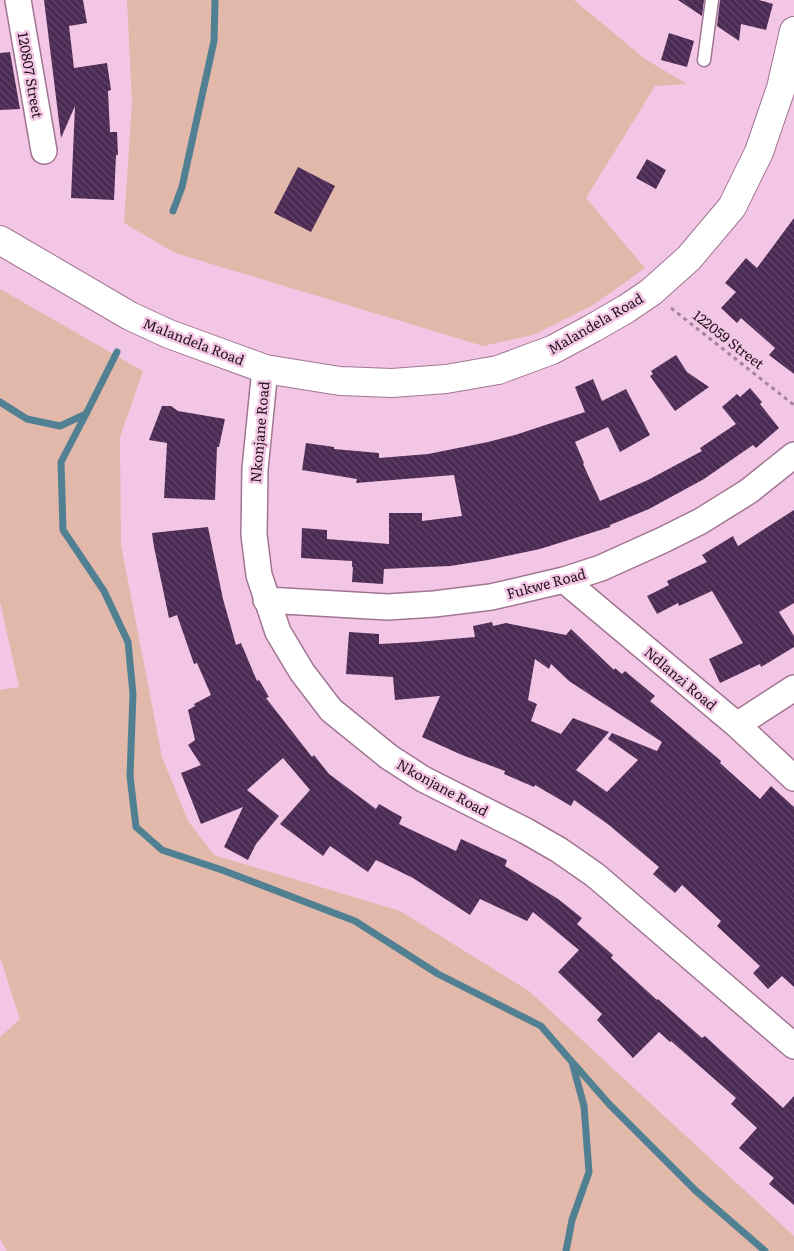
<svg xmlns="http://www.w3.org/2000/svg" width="794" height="1251" viewBox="0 0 794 1251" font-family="Literata,serif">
<defs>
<pattern id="building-back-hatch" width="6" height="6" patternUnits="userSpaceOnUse" patternTransform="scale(1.25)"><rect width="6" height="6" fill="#4b2a54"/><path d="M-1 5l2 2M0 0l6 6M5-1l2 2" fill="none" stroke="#624669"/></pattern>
</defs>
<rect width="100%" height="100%" fill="#f4c6e5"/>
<path fill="#e1b8aa" d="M127 0H574L645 59 687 84 655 86 586 198 645 268 593 305 533 335 483 346 175 253 124 223 132 103Z
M0 289 143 371 120 437 121 545 162 757 188 821 214 855 400 911 529 991 794 1236V1251H7L0 1239V1037L20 1019 0 957V690L19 687 0 602Z"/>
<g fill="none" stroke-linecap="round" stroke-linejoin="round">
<path stroke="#508092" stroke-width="7" d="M173 211 182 187 214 41 215 0
M0 402 27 419 60 426 86 414 117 352
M86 414 61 462 63 530 104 591 128 642 133 694 130 776 136 827 162 850 222 870 355 921 438 974 541 1026 572 1062 584 1106 589 1172 572 1220 566 1251
M574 1064 609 1104 696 1191 765 1251"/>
</g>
<path fill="url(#building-back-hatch)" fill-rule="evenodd" d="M44 0H83L87 23 69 26 74 68 107 63 111 90 108 91 110 132H117L118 155H116L114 200 71 198 75 106 61 138Z
M678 0H704L702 16Z
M720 0H759L773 4 766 30 741 24 739 41 717 26Z
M669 33 694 41 687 67 661 60Z
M10 52 20 109 0 110V53Z
M647 159 666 170 656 189 636 178Z
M298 167 335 186 311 232 274 213Z
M794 218V374L769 355 775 348 741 318 737 323 721 308 736 292 725 283 746 258 757 268Z
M676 355 687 372 709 387 675 411 650 376 653 374 651 371Z
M593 379 602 401 626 389 650 435 620 452 608 427 575 442 584 463 583 464 600 501 648 480 702 451 700 448 736 424 722 407 737 394 740 397 750 388 762 402 760 404 779 428 756 448 753 445 704 479 649 509 610 525V527L540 549 488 560 450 566 384 569 383 584 352 582 353 567H352V561L301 558 302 528 327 530V539L389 544V513H422V521L462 516 454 475 356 483 357 479 302 470 306 443 334 447V449L379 453V458L428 454 488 442 515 435 585 412 575 387Z
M162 406H171L178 411 225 419 219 447H217L215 500 164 498 167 443 149 440Z
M794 510V603L779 612 794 636V647L761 667 760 664 720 683 709 659 743 643 712 591 679 606 678 603 657 614 647 596 669 585 667 581 707 562 702 555 733 536 738 546Z
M208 527 223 599 236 645 241 643 257 681 259 680 269 697 266 698 312 757 314 755 329 774 376 809 379 804 402 817 399 824 456 851 461 839 507 860 505 866 558 899 582 918 577 924 613 955 611 958 657 1000 658 999 702 1038 705 1036 783 1108 794 1096V1205L769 1184 774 1178 739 1148 757 1128 731 1104 736 1098 671 1041 670 1042 659 1032 633 1058 597 1020 602 1014 558 972 579 950 533 912 527 921 480 899 470 915 413 878 376 860 368 872 330 846 323 856 280 824 310 790 283 758 247 790 279 816 256 844 248 860 224 847 243 807 201 824 181 773 201 765 188 745 195 740 188 710 195 706 194 704 211 695 197 663 194 664 177 615 169 618 154 547 152 533Z
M492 622 493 626 506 623 566 635 571 629 614 670 615 668 622 674 625 671 655 696 650 701 721 761 720 763 760 799 771 786 794 807V987L782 976 768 989 753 973 760 966 717 926 721 921 682 885 675 893 653 874 659 867 609 825 574 800 571 806 535 785 534 787 504 774 505 771 462 755 422 737 440 696 395 700 393 677 346 674 349 632 379 634V644L417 642 475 637 473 626ZM535 659 549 669 551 664 569 681 662 742 657 751 612 733 608 739 638 760 607 792 576 770 609 732 573 718 561 734 531 721 537 704 528 700Z"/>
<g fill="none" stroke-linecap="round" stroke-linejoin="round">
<g stroke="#a07692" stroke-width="15">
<path id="lane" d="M704 60 712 0"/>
</g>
<g stroke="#a07692" stroke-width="28">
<path id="street" d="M18 0 44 151
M265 369 255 469 254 535 259 575 278 632 302 672 331 710 389 757 423 779 526 831 559 850 595 875 794 1046
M564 580 737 725 794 778
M266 600 388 607 434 604 491 597 564 580 601 568 663 540 701 521 749 491 794 455
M737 725 794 688"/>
</g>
<g stroke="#a07692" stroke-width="30">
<path id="secondary" d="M0 240 130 316 169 334 265 369 340 381 392 383 446 379 498 370 552 350 593 328 626 309 651 292 689 258 732 207 759 152 781 88 794 31"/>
</g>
<path stroke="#a7849c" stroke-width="3" stroke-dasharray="4 4" stroke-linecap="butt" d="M671 308 794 405"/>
<use href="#lane" stroke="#fff" stroke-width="12"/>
<use href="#street" stroke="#fff" stroke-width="25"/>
<use href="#secondary" stroke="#fff" stroke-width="28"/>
</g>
<g text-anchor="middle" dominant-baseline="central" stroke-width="5" stroke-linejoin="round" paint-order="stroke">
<g font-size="14" fill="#24141f" stroke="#f4c6e5">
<text transform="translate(31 75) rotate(80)">120807 Street</text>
<text transform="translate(595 323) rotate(-30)">Malandela Road</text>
<text transform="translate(729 339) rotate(38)">122059 Street</text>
<text transform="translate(194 341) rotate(21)">Malandela Road</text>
<text transform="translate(259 432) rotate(-85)">Nkonjane Road</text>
<text transform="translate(546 583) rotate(-15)">Fukwe Road</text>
<text transform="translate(681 678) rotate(40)">Ndlanzi Road</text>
<text transform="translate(443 787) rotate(29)">Nkonjane Road</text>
</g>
</g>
</svg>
